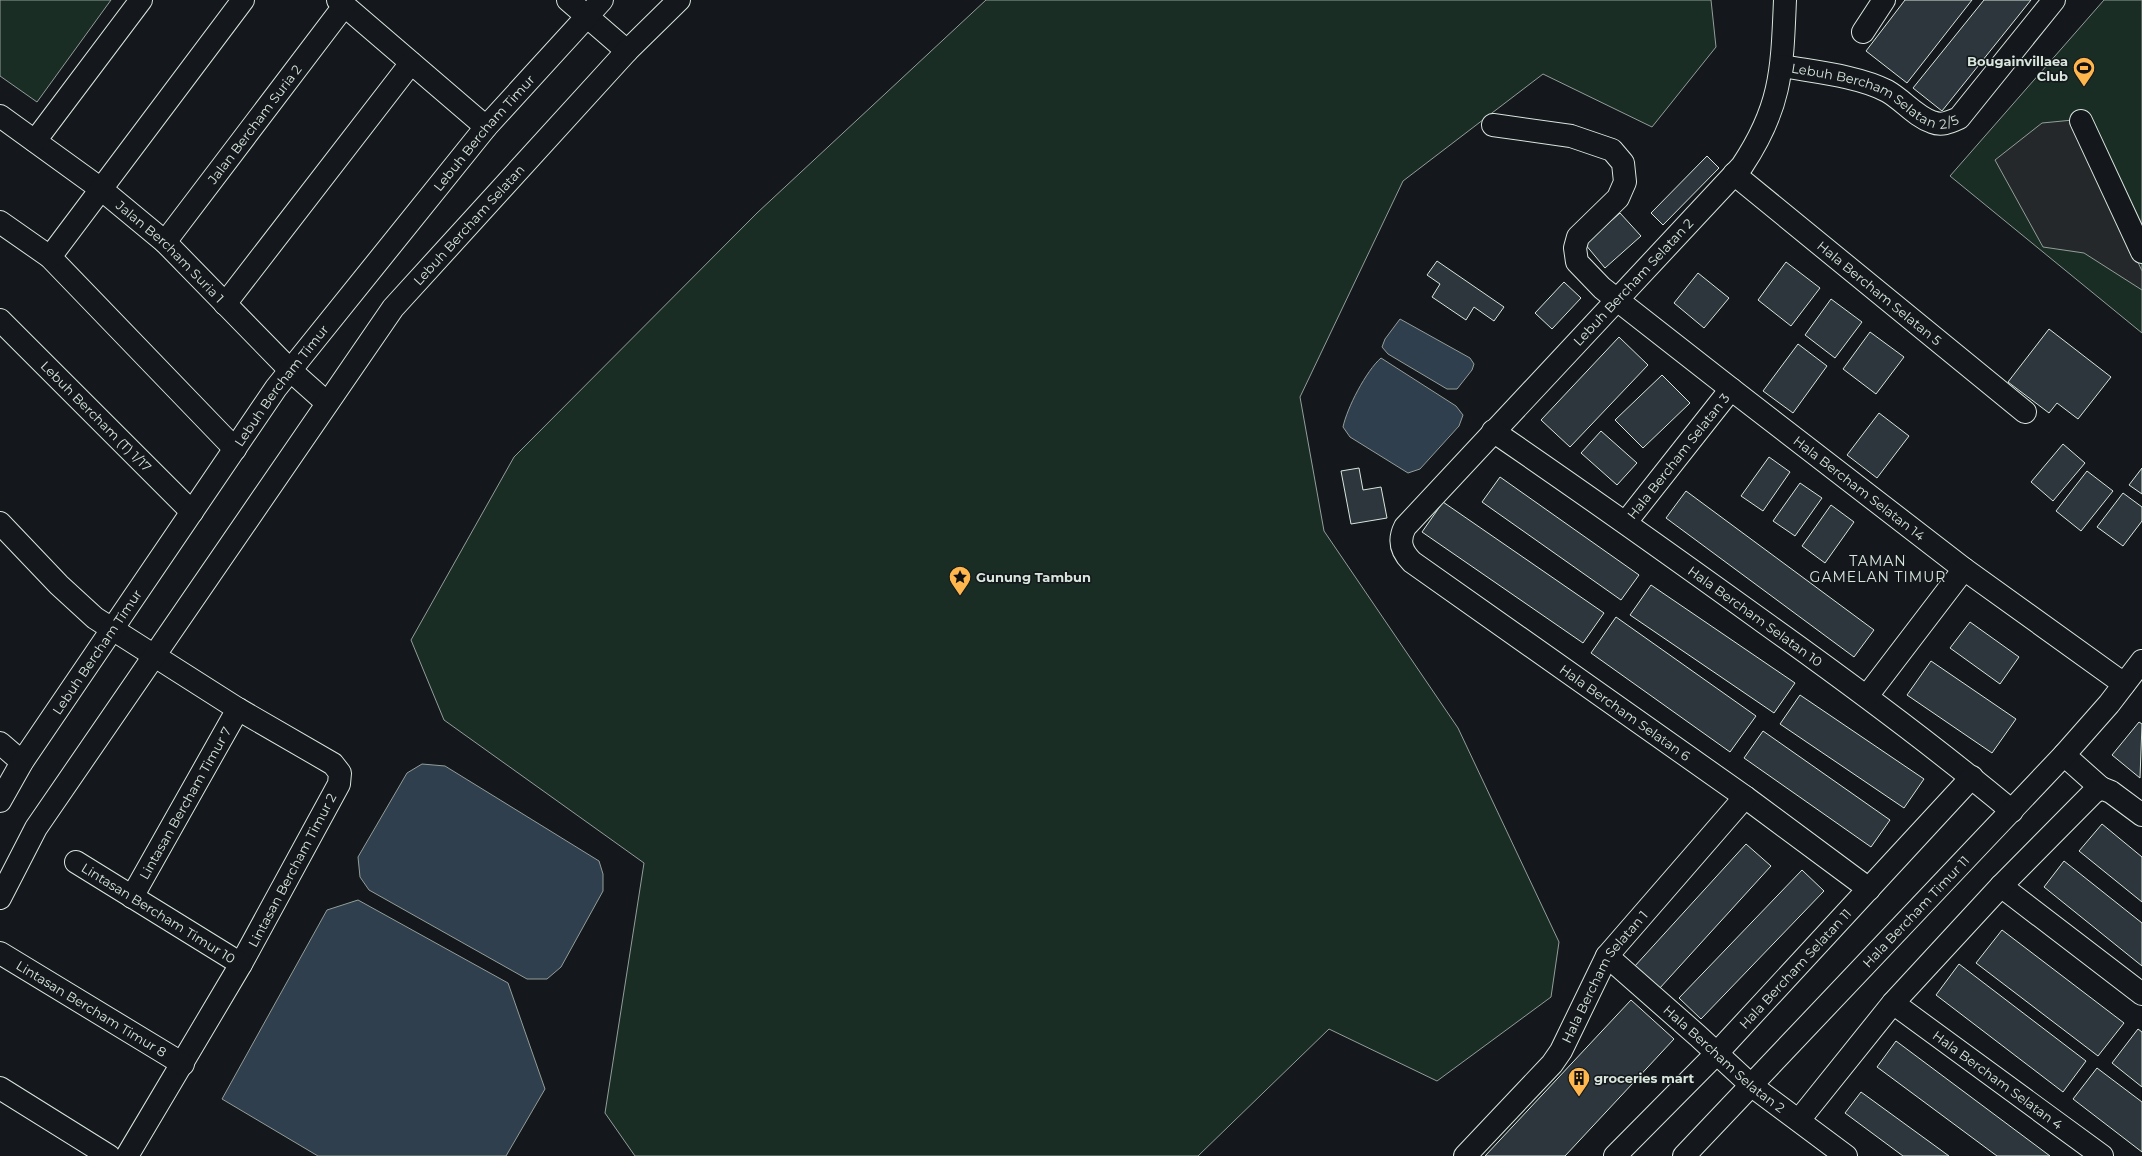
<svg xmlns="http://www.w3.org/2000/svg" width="2142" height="1156" viewBox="0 0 2142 1156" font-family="Montserrat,sans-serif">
<rect width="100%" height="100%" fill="#14181c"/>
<path fill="#1a2d24" stroke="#939e99" d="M0 0H111L37 102 0 76Z
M986 0H1711L1716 47 1652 127 1543 74 1403 181 1300 397 1324 531 1458 728 1559 942 1551 997 1437 1081 1329 1029 1198 1156H635L605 1113 644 863 444 720 411 640 514 457 757 213Z
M2104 0H2142V333L1950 176Z"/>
<path fill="#24282b" stroke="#939e99" d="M2073 120 2142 271V290L2084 253 2043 247 1995 160 2042 123Z"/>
<path fill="#2f3f4d" stroke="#939e99" d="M1400 319 1470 358 1474 364 1472 370 1457 389H1447L1388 354 1382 347 1385 339Z
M1381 358 1456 406 1463 415 1459 426 1420 469 1408 473 1350 437 1343 427C1347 408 1366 371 1381 358Z
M422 764 445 766 599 861 603 874V891L561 967 547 979H527L369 890 360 877 358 857 407 773Z
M358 900 508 983 545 1089 506 1156H318L222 1099 327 910Z"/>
<path fill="#2c363c" stroke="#d8e6dc" d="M1905 0H1972L1907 83 1866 51Z
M1984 0H2031L1942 111 1913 88Z
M1707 156 1719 168 1663 225 1651 213Z
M1620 213 1641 236 1605 268 1585 244Z
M1437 261 1504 307 1494 321 1474 307 1466 320 1432 297 1440 284 1427 275Z
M1786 262 1820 288 1791 326 1758 300Z
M1698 273 1729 298 1704 328 1674 303Z
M1564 282 1581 298 1552 329 1535 313Z
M1831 299 1862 322 1835 358 1805 335Z
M2049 329 2111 377 2078 419 2057 403 2049 413 2008 382Z
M1870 332 1904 357 1876 394 1843 369Z
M1619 337 1648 365 1570 447 1541 420Z
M1798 344 1827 366 1793 413 1763 391Z
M1662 375 1690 403 1643 448 1615 420Z
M1879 413 1909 436 1877 478 1847 455Z
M1601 431 1637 463 1617 485 1581 453Z
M2063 444 2085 463 2053 501 2031 482Z
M1769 457 1790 472 1763 511 1741 496Z
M1359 468 1363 490 1381 487 1387 518 1351 524 1341 471Z
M2142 468V494L2129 485Z
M2087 471 2113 491 2081 531 2056 511Z
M1500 477 1639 575 1621 600 1482 502Z
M1800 483 1822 498 1795 536 1773 521Z
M1686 491 1874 630 1854 657 1666 518Z
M2123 493 2142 507V521L2123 546 2097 527Z
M1443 502 1604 613 1583 643 1422 532Z
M1831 505 1854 522 1825 563 1802 546Z
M1651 585 1795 683 1774 713 1630 615Z
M1616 617 1756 716 1730 752 1591 653Z
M1970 622 2019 657 2000 684 1950 648Z
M1931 661 2016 719 1992 753 1907 695Z
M1800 695 1924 779 1904 808 1780 724Z
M2139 722 2142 724 2140 778 2112 755Z
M1763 731 1890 820 1871 847 1744 758Z
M2102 824 2142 857V902L2079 851Z
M1746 844 1771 866 1659 989 1634 967Z
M2064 861 2142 923V966L2044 887Z
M1802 870 1824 891 1701 1019 1679 998Z
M2002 930 2124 1023 2098 1056 1976 963Z
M1959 964 2086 1061 2063 1092 1936 995Z
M1631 1000 1674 1039 1565 1156H1485Z
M2138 1029 2142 1032V1087L2112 1063Z
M1896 1041 2050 1156H1997L1877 1067Z
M2097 1068 2142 1102V1152L2073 1099Z
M1861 1092 1949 1156H1903L1845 1113Z"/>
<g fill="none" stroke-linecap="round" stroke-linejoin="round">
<g stroke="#d8e6dc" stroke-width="24">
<g id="minor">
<path d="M338 0 486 127"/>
<path d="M568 0 627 51"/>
<path id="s1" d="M1785 0C1782 69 1782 106 1742 166L1405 527C1398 541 1401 551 1412 562L1745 797 1869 889"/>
<path d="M1863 32 1884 0"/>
<path id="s2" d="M1782 66C1815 72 1858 76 1887 91 1903 100 1915 116 1932 122 1942 126 1950 122 1959 118L2054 0"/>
<path id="s3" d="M0 116 101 189 165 242 290 370 327 403"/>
<path d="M2081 121 2142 252"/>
<path id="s4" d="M1493 125 1571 136 1612 150 1623 163 1625 182 1618 198 1578 237 1575 248 1577 262 1602 288 1731 389 1964 569 2124 684"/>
<path d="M35 141 141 0"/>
<path id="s5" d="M1734 174 2025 412"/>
<path d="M0 222 50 257 235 449"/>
<path id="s6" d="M165 242 344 6"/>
<path d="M50 257 243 0"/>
<path d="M225 304 411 63"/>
<path id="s7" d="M0 320 192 512"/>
<path id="s8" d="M1493 431C1585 494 1675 558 1765 623 1849 683 1932 744 2012 811"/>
<path id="s9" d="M1626 522 1731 389"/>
<path d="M0 523 59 585 95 618 238 709 333 764 340 773 339 784 241 964 127 1156"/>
<path d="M1867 696 1964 569"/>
<path d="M0 743 22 762"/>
<path d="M2064 755 2101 788"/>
<path id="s10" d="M0 801 22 762 276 388 486 127 602 0"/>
<path id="s11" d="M76 862 241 964"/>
<path d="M2001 886 2142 994"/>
<path id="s12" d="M132 897 238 709"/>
<path id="s13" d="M0 898 36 828 393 308 627 51 679 0"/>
<path id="s14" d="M0 953 183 1064"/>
<path id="s15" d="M1607 956 1698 1036 1752 1086 1846 1156"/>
<path id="s16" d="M1893 1003 2102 1156"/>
<path d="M0 1088 109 1156"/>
<path d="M1799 1120 1893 1003 2001 886 2093 793 2101 788 2111 792 2142 815"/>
<path id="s17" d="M1465 1156 1552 1064 1561 1051 1607 956 1745 797"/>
<path id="s18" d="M1615 1156 1717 1053 1972 777"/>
<path id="s19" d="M1684 1156 2064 755 2109 704 2142 661"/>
</g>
</g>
<use href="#minor" stroke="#14181c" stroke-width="22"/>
</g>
<defs>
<g id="stadium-pin" transform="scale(1.15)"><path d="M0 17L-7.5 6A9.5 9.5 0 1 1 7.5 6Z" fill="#ffb74d" stroke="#14181c"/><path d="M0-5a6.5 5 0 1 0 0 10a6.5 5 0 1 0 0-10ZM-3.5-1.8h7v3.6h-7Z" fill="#111"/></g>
<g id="sight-pin" transform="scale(1.15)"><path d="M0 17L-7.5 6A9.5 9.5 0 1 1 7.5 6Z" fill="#ffb74d" stroke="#14181c"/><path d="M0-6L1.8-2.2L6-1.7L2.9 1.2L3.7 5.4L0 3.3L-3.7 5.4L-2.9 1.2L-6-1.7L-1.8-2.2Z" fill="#111"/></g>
<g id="building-pin" transform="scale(1.15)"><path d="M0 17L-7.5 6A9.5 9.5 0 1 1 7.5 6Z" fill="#ffb74d" stroke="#14181c"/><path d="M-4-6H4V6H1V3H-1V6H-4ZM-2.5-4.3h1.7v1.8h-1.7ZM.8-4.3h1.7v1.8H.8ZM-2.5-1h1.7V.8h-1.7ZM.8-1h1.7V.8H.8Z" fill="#111"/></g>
</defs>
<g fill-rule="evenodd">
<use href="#stadium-pin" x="2084" y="68"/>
<use href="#sight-pin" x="960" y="577"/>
<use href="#building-pin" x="1579" y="1078"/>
</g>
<g text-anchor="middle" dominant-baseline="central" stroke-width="3" stroke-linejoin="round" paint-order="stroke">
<g font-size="13" font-weight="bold" fill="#d8e6dc" stroke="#14181c" text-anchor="start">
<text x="2068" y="61" text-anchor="end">Bougainvillaea<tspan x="2068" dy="15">Club</tspan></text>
<text x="976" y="577">Gunung Tambun</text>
<text x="1594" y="1078">groceries mart</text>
</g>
<g font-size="13" fill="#d8e6dc" stroke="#14181c">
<text stroke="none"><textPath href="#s2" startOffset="100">Lebuh Bercham Selatan 2/5</textPath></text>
<text stroke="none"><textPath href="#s6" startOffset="148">Jalan Bercham Suria 2</textPath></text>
<text stroke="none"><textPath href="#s10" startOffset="826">Lebuh Bercham Timur</textPath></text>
<text stroke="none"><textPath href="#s13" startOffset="822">Lebuh Bercham Selatan</textPath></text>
<text stroke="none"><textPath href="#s3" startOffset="218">Jalan Bercham Suria 1</textPath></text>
<text transform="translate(1633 282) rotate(-47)">Lebuh Bercham Selatan 2</text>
<text stroke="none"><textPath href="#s5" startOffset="188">Hala Bercham Selatan 5</textPath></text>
<text stroke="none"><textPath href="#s10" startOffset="502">Lebuh Bercham Timur</textPath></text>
<text stroke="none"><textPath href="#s7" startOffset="136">Lebuh Bercham (T) 1/17</textPath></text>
<text stroke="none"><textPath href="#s9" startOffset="84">Hala Bercham Selatan 3</textPath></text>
<text stroke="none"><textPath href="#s4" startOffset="619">Hala Bercham Selatan 14</textPath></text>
<text stroke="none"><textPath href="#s8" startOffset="321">Hala Bercham Selatan 10</textPath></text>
<text stroke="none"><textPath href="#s10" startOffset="178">Lebuh Bercham Timur</textPath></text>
<text stroke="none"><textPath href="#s1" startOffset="968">Hala Bercham Selatan 6</textPath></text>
<text stroke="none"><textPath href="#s12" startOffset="108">Lintasan Bercham Timur 7</textPath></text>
<text transform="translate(292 870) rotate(-62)">Lintasan Bercham Timur 2</text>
<text stroke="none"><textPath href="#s19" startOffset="337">Hala Bercham Timur 11</textPath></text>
<text stroke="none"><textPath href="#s11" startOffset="97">Lintasan Bercham Timur 10</textPath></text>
<text stroke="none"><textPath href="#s18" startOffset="260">Hala Bercham Selatan 11</textPath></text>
<text stroke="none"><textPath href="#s17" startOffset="229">Hala Bercham Selatan 1</textPath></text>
<text stroke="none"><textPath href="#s14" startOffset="107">Lintasan Bercham Timur 8</textPath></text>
<text stroke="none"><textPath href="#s15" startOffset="156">Hala Bercham Selatan 2</textPath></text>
<text stroke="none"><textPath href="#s16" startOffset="130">Hala Bercham Selatan 4</textPath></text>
</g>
<g font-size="14" letter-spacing="1" fill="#d8e6dc" stroke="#14181c">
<text x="1878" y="561">TAMAN<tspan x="1878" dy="16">GAMELAN TIMUR</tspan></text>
</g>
</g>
</svg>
